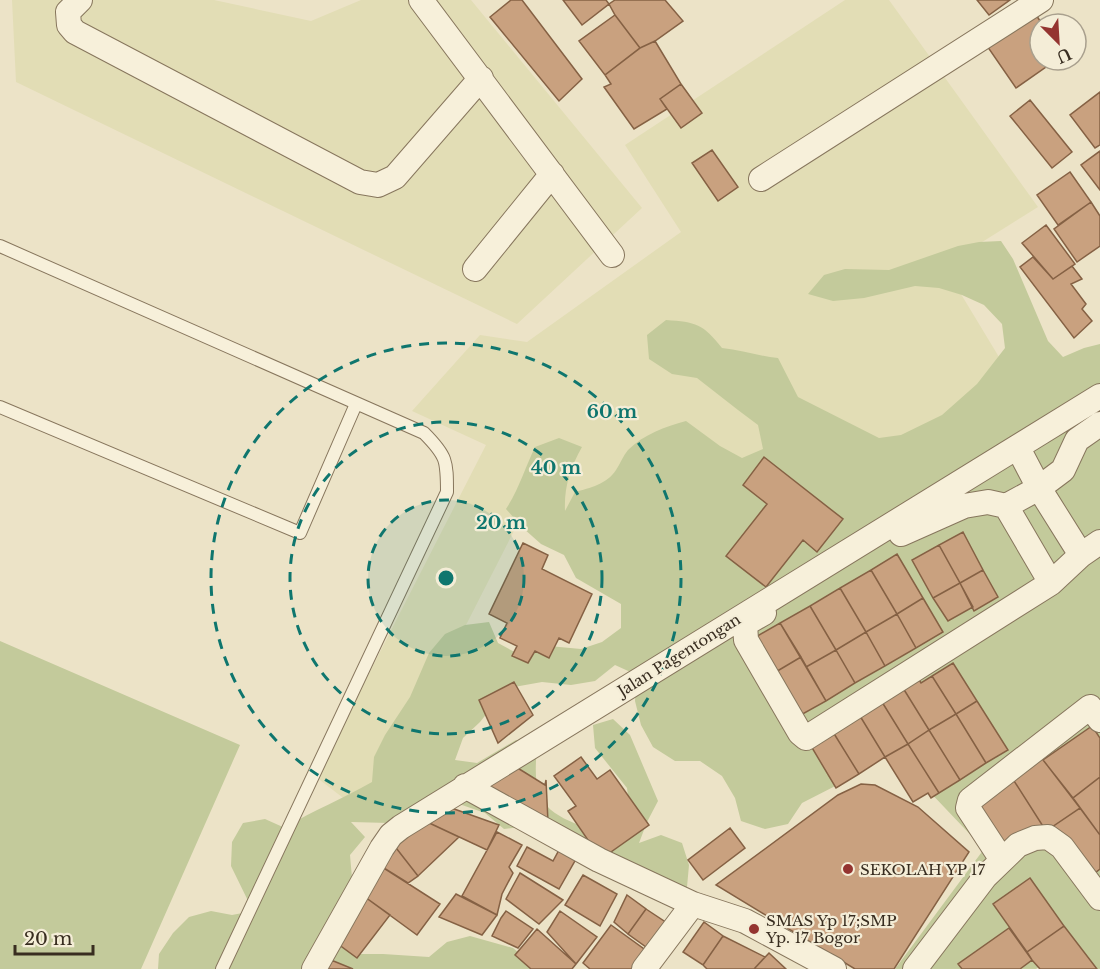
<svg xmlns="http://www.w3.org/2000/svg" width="1100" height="969" viewBox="0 0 1100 969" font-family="'Libre Baskerville',serif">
<rect width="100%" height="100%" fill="#ece3c7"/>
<path fill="#e2ddb5" d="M12 0H214L311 21 361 0H471L642 208 517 324 16 82Z
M845 0H889L1038 207 944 266 1025 400 697 609 519 521 368 817 316 777 486 445 412 411 480 335 527 342 681 232 625 145Z"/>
<path fill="#c3ca9b" d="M1001 241 1013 259 1048 341 1063 357 1084 348 1100 344V969H1066L1055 956 1036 969H895L984 849 887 747 847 780 802 803 788 824 765 829 741 821 735 798 722 776 700 761H675L653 747 641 725 635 701 637 675 615 665 595 681 571 685 542 682 514 687 496 702 480 722 463 738 455 760 477 763 516 740 537 748C532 799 541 812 590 829L630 812 627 788 595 748 593 725 613 719 630 735 658 801 647 822 639 843 661 835 682 843 689 865 687 887 666 899 529 826 504 829 485 813 462 805 435 806 389 823 351 822 365 837 350 855 352 878 342 943 360 954H383L429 957 447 942 470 936 513 948 539 969H158L159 954 173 933 189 917 211 911 232 915 253 911 231 866 232 842 243 823 265 819 285 828C313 810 343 799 372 782L374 757 385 735 410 697 429 653 445 634 465 625 489 622 498 643 518 654 538 645 581 649 602 642 621 628V604L576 578 564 555 541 544 523 528 506 509C519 489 525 468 535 447L559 438 582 447C570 468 564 487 565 511L575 492C590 488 607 484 616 470 620 464 623 456 628 450 644 434 665 427 686 421L720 446 742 458 763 449 758 425 738 410 697 378 672 374 649 359 647 335 666 320C696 322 703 324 722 348 741 350 759 356 778 358L798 397 879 438 901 435 942 415 977 384 1005 348 1002 324 984 305 962 295 939 288 915 286 864 298 833 301 808 294 824 275 845 269 889 270 958 246 979 242Z
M0 641 240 745 141 969H0Z"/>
<path fill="#c9a17f" stroke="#856144" stroke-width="1.5" d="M511 0H522L582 79 559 101 490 17Z
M563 0H606L609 4 582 25Z
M615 0H665L683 21 655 41 640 48 615 15 609 4Z
M977 0H1010L989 15Z
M1033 10 1042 24H1040V60H1056L1016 88 985 43Z
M615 15 640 48 605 75 579 41Z
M655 41 681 84 660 99 667 109 634 129 604 87 611 84 605 75 640 48Z
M681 84 702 113 681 128 660 99Z
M1100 92V145L1095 148 1070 115Z
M1030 100 1072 152 1052 168 1010 116Z
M712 150 738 187 718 201 692 163Z
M1100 151V190L1081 165Z
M1070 172 1091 202 1058 225 1037 195Z
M1091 202 1100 216V246L1077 262 1054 229Z
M1046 225 1075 264 1053 279 1022 243Z
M1033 257 1053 279 1072 266 1082 279 1071 284 1086 304 1082 309 1092 321 1074 338 1020 267Z
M764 457 843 519 817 552 803 540 766 587 726 556 767 504 743 485Z
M963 532 983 570 960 583 939 545Z
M523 543 548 555 542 569 592 594 569 643 559 638 549 658 535 651 528 663 512 656 517 646 500 638 507 623 489 614Z
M939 545 960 583 933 598 912 560Z
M897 554 923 598 897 614 871 570Z
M871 570 897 614 866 632 840 588Z
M983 570 998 597 974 611 960 583Z
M960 583 973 607 948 621 933 598Z
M840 588 866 632 836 650 810 606Z
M923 598 943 632 916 648 897 614Z
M810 606 836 650 806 667 780 623Z
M897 614 916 648 885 666 866 632Z
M780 623 801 657 774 673 754 638Z
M866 632 885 666 855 683 836 650Z
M836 650 855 683 826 701 806 667Z
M801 657 826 701 799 716 774 673Z
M953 663 977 701 956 714 932 676Z
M932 676 956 714 929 730 903 688 918 678 921 683Z
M514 682 533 715 498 743 479 700Z
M903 688 929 730 908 744 882 702Z
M977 701 1008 750 986 763 956 714Z
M882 702 908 744 885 757 860 716Z
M956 714 986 763 960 780 929 730Z
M860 716 885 757 859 774 833 732Z
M1092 726 1100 738V777L1073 798 1043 760Z
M929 730 960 780 939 793 908 744Z
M833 732 859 774 836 788 811 746Z
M908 744 939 793 931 798 928 793 913 802 885 757Z
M1037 752 1080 808 1046 831 1009 773Z
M581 757 597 779 610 770 649 825 601 859 568 811 576 806 554 776Z
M516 767 545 785 546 780 548 822 483 785Z
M1009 773 1046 831 1003 853 974 804Z
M1100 777V835L1073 798Z
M861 784 875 785 918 807 969 852 894 969H855L716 885 838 795Z
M443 805 499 825 487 850 425 821Z
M1080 808 1100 835V869L1091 876 1046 831Z
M425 821 459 837 418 876 393 844Z
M730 828 745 848 703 880 688 860Z
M497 832 522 845 509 867 513 873 502 894 497 915 462 896Z
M393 844 418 876 408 883 379 865Z
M527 847 553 861 559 850 576 859 559 889 517 866Z
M379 865 440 904 417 935 365 897Z
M520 873 563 900 539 924 506 899Z
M583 875 617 894 600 926 565 905Z
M1030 878 1064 926 1027 952 993 904Z
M456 894 497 915 482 935 439 917Z
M627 895 646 909 628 934 614 922Z
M365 897 390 915 357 958 338 944Z
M646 909 673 927 653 952 628 934Z
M506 911 533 929 518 948 492 936 501 918Z
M560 911 597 937 576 964 547 932Z
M704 922 723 936 703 965 683 952Z
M611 925 651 954 639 969H590L583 963Z
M1064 926 1097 969H1040L1032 960 1027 952Z
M1009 928 1032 960 1020 969H962L958 964Z
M537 929 576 964 572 969H531L515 955Z
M723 936 765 957 754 969H707L703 965Z
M769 953 786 969H754Z
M331 960 353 969H327Z"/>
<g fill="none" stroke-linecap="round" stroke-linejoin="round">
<g stroke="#87765d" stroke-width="14">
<path id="lane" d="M0 246 424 433C447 456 447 461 447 492L222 969
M0 407 300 533 356 404"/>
</g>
<g stroke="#87765d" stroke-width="26">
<path id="street" d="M80 0 68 12 69 25 75 32 360 182 378 185 395 177 481 78
M421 0 612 255
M761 179 1041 0
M475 269 552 174
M1018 448 1039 488 1081 555
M1006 506 1051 583
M901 534 964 506 988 502 1006 506 1039 488 1063 470 1077 440 1100 424
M764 613 745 624 746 640 800 733 806 738 1051 583 1081 555 1100 542
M465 786 599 860 693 904 745 921 834 969
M1002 860 968 808 970 800 1090 707 1100 720
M314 969 382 848 391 835 401 827 1100 396
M644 969 693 904
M915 969 985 877 1018 845 1035 838 1048 837 1062 847 1100 898"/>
</g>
<use href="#lane" stroke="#f7f0da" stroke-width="12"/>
<use href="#street" stroke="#f7f0da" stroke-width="24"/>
</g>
<circle cx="446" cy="578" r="78" fill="#0f766e" fill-opacity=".12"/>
<g fill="none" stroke="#0f766e" stroke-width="3" stroke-dasharray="10 8">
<circle cx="446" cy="578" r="78"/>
<circle cx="446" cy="578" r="156"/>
<circle cx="446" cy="578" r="235"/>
</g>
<g fill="#943430" stroke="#f4edd7" stroke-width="2">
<circle cx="848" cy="869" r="6"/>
<circle cx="754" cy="929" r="6"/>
</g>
<g text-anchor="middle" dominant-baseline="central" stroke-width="4.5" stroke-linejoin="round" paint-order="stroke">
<g font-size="15" fill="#382d20" stroke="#f4edd7">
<text transform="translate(679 655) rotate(-32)">Jalan Pagentongan</text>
</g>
<g font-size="15" fill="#382d20" stroke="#f4edd7" text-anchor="start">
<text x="860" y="869">SEKOLAH YP 17</text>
<text x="766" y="920">SMAS Yp 17;SMP<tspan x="766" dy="17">Yp. 17 Bogor</tspan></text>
</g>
</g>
<circle cx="446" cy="578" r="9" fill="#0f766e" stroke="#f4edd7" stroke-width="3"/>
<g font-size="18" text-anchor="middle" font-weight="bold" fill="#0f766e" stroke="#f4edd7" stroke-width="4.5" stroke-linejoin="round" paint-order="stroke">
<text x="612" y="418">60 m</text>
<text x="556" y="474">40 m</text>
<text x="501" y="529">20 m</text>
</g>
<g transform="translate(1058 42) rotate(156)"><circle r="28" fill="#f4edd7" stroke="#a9a08e" stroke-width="1.5"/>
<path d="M0-4.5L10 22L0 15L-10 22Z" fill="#943430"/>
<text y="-9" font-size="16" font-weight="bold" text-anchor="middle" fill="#382d20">U</text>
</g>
<path d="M15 945v9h78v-9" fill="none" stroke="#382d20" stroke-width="3"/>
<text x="24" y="945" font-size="18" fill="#382d20" stroke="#f4edd7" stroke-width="4.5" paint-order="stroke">20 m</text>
</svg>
